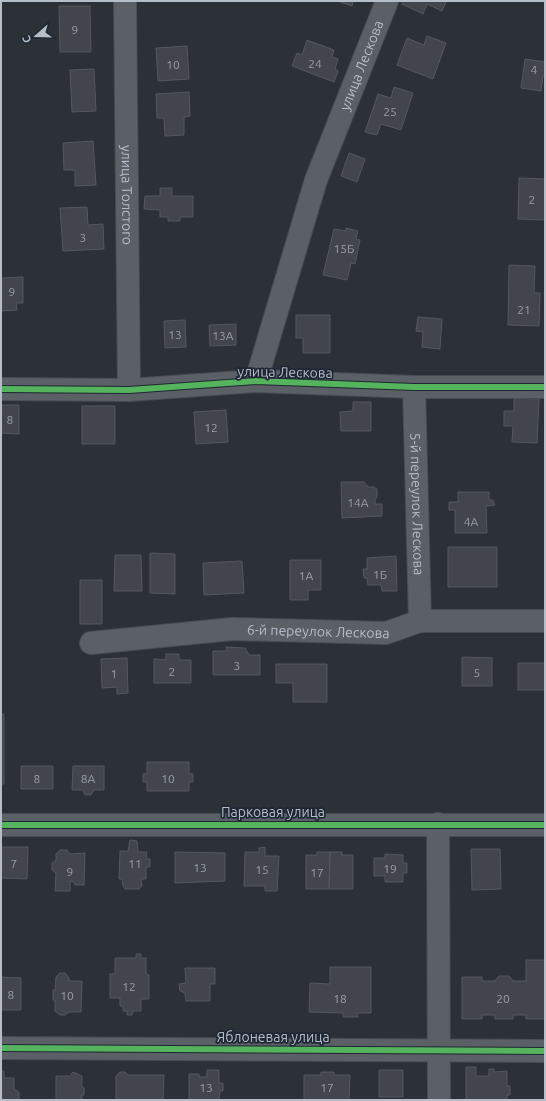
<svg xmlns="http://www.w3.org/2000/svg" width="546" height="1101" viewBox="0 0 546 1101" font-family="Ubuntu,sans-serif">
<rect width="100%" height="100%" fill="#2b3137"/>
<path fill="#42464c" stroke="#53585f" d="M337 1H353L352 6Z
M403 1H443L446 2 442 11 427 4 423 14 402 4Z
M59 6H90L91 52H60Z
M427 36 446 43 433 79 397 65 407 38 424 45Z
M307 40 334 50 332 57 338 59 335 69 338 71 334 82 292 66 297 53 302 55Z
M187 46 189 79 158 81 156 48Z
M525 59 545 62V76H543L541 91 521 88Z
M94 69 96 111 72 112 70 70Z
M394 87 413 93 401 130 381 124 377 135 365 132 378 94 391 98Z
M189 92 190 116 184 117V135L165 136 164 118H157L156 94Z
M93 141 96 185 75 186V170H64L63 143Z
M349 153 365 159 357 182 341 176Z
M519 178 545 179V220L518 219Z
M160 188H172V196H193V217H180V221H168V217H160V210L144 209 145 196H160Z
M87 207 88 225 103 224 104 249 63 251 60 208Z
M346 228 358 231 356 239 360 240 355 264 351 263 347 280 323 275 334 229 346 231Z
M509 265 535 266 534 293H540L539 326 508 325Z
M23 277V303H16L17 310 1 311V278Z
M296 315H330V353H303V338H296Z
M418 317 442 319 440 349 422 347 423 332 416 331Z
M185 320 186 347 165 348 164 321Z
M236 324V345L210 346 209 325Z
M514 398 539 399 537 443 512 442 513 426H504V411H514Z
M353 402H371V431H341L340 412 353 411Z
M1 405H19V434L1 433Z
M82 406H115V444H82Z
M226 410 228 442 196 444 194 412Z
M341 482H364L368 487H373L377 489V497L375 500V504H382V516L342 518Z
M458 492H489V500H493L495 505 486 506 487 533H455V510H449V502H458Z
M448 547H497V587H448Z
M150 553 175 554V594L150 593Z
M115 555H141L142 591H114Z
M396 556 397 591H382L381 585H368L367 578H364L363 569H367V558Z
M290 560H321V590H308V600H290Z
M242 561 244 593 204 595 203 563Z
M80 580H102V624H80Z
M226 647 245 648 249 655H260V675H213V651H227Z
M166 654H179V660H191V683H154V659L166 660Z
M462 657 492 658V686H462Z
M127 658 128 693 117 694V687L102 688 101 659Z
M518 663H545V690H518Z
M276 664H327V702H293V683H276Z
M1 714H4V784H1Z
M147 762H189V774H193V782H189V791H147V782H143V774H147Z
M21 766H53V789H21Z
M73 766H104V790H94L91 795H85L83 790H72Z
M130 840 137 841 138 852H147L146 859H150V867H146V879H141L142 886 139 889H125L123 886 122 879H119L120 851H128Z
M1 847H28L27 879 1 878Z
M265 847V856H279L277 891H265V886H244L245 852H259V848Z
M471 849H500L501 889 472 890Z
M60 850H67L70 854 85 853 84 885H75L74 882 70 881V891H55L56 873 52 870V863L56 860V854Z
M175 852 225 853V881L175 883Z
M317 852H330L329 889H306V855H317Z
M330 852H342V855H353V889H329Z
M385 854 403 855V863H407V873H403V882H385V876H374V858H385Z
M136 954H141V958H146V974L149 975V999H141V1011H133L132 1015H127V1011H123V1006H120V998H110V974H115V958H136Z
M526 960H545V1019H526V1015H513V1019H495V1015H482V1019H462V977H482V981H495L499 976H509L513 981H526Z
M330 967H371V1013H357L358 1017H343V1013L309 1012 310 983 330 984Z
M185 968H215V984H210V1001H186L185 993 180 991 179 984 186 983Z
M60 973H65L69 978V981H82L81 1012H69L65 1015H60L55 1011V1000H53V990H55L56 977Z
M1 977 21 978V1010H1Z
M466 1067H476V1076H489V1069H494V1072L507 1071V1086H510V1095H507V1100H466Z
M207 1070H219V1083H223V1091H220L219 1100H189V1074H199V1077H207Z
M379 1070H403V1097H379Z
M1 1071H4V1078H14V1089L19 1092V1099L17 1100H1Z
M73 1072 82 1076V1087L84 1088V1095H82V1100H56V1076H70Z
M120 1072H125L128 1075H164L163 1100H116V1076Z
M321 1072H334V1075H350L349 1100H304V1075H321Z"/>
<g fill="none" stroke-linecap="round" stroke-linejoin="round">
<g stroke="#484d52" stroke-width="24">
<g id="minor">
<path id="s1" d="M125 1 129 390"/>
<path id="s2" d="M256 381 316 180 387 1"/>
<path id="s3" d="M414 387 420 621"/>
<path d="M1 389 129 390 256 381 414 387H545"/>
<path id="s4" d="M91 643 232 629 386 633 420 621H545"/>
<path d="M438 824 439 1100"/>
<path d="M1 825H545"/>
<path d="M1 1048 545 1051"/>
</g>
</g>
<use href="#minor" stroke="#5b5f66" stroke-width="22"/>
<g stroke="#1e2733" stroke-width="8">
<path id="cycleway" d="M1 389 129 390 256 381 414 387H545
M1 825H545
M1 1048 545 1051"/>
</g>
<use href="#cycleway" stroke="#56b35d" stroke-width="6"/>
</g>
<g text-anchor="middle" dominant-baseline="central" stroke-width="3.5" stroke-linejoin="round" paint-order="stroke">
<g font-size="12" fill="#989fa9">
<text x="75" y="29">9</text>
<text x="315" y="63">24</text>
<text x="173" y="64">10</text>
<text x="534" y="69">4</text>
<text x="390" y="111">25</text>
<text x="532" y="199">2</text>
<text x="83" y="237">3</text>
<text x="344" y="248">15Б</text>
<text x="12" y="291">9</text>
<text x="524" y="309">21</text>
<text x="175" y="334">13</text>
<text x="223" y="335">13А</text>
<text x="10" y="419">8</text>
<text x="211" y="427">12</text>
<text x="358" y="502">14А</text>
<text x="471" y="521">4А</text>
<text x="380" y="574">1Б</text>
<text x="306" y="575">1А</text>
<text x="237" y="665">3</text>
<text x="172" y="671">2</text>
<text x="477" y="672">5</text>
<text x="114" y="673">1</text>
<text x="37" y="778">8</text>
<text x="88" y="778">8А</text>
<text x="168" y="778">10</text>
<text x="14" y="863">7</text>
<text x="135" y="863">11</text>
<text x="200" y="867">13</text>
<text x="390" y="868">19</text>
<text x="262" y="869">15</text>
<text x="70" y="871">9</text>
<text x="317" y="872">17</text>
<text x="129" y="986">12</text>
<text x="11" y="994">8</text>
<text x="67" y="995">10</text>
<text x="340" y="998">18</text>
<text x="503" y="998">20</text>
<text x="206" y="1087">13</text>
<text x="327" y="1087">17</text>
</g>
<g font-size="14" fill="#b5bdc8" stroke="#1e2733">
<text stroke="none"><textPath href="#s2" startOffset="333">улица Лескова</textPath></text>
<text stroke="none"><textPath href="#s1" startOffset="194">улица Толстого</textPath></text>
<text transform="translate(285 372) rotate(1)">улица Лескова</text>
<text stroke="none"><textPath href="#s3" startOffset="117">5-й переулок Лескова</textPath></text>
<text stroke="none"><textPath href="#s4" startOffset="228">6-й переулок Лескова</textPath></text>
<text x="273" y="812">Парковая улица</text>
<text x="273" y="1037">Яблоневая улица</text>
</g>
</g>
<rect width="546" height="1101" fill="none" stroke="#b5bdc8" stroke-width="4"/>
<g transform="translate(36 36) rotate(250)" stroke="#1e2733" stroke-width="3" paint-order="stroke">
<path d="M0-3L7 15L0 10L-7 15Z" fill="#b5bdc8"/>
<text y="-6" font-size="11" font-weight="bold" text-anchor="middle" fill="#b5bdc8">С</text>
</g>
</svg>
